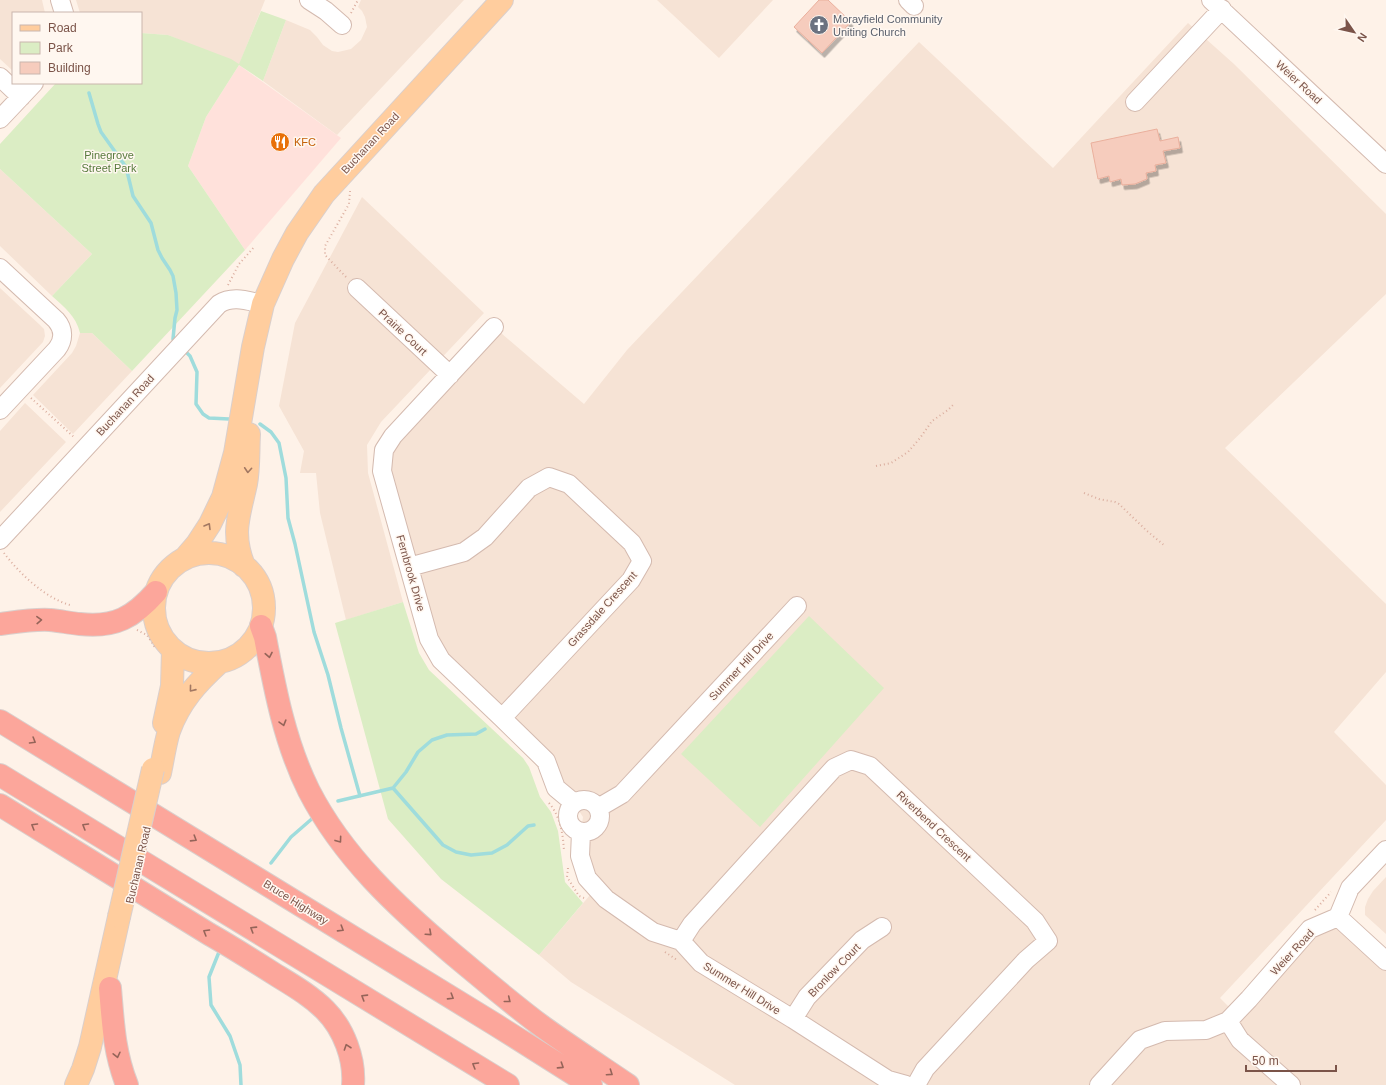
<svg xmlns="http://www.w3.org/2000/svg" width="1386" height="1085" viewBox="0 0 1386 1085" font-family="Helvetica,sans-serif">
<defs>
<filter id="shadow"><feDropShadow dx="2.5" dy="4.5" stdDeviation="0" flood-color="#0004"/></filter>
</defs>
<rect width="100%" height="100%" fill="#fef2e8"/>
<path fill="#f6e3d5" d="M0 0H42L45 13H13V71L0 59Z
M76 0H265L239 65 168 35 141 33V13H80Z
M361 0H464L337 135 263 81 286 20 310 30 317 37 323 45 332 51 338 52 351 49 361 40 367 27 365 17 362 11 358 7Z
M657 0H773L719 58Z
M1188 23 1234 64 1386 214V294L1225 448 1386 604V672L1334 732 1386 785V820L1220 998 1235 1013 1310 929 1338 917 1386 961V1085H735L571 982 539 955 596 888 581 832 583 817 546 761 441 660 384 450 494 327 584 404 627 350 919 42 1053 168Z
M0 169 92 254 52 296 0 246Z
M362 197 484 313 381 422 367 445 368 473 403 602 346 620 320 513 316 473H300L304 451 279 406 295 323Z
M0 288 40 325 44 329 45 336 43 342 0 388Z
M80 333H92L132 371 73 434 33 395 72 353 76 346Z
M25 403 66 442 0 512V431Z
M1386 877V934L1365 915V907L1368 899 1373 891Z"/>
<path fill="#ffe1db" d="M239 65 341 138 245 250 188 166 206 117Z"/>
<path fill="#dbedc4" d="M261 11 286 20 263 81 239 65 206 117 188 166 245 250 132 371 92 333H80C76 316 64 307 52 296L92 254 0 169V144L56 83H141V33L168 35 231 59 239 64Z
M403 602 419 653 429 670 523 758 529 767 540 797 551 812 558 831 565 882 583 903 539 955 441 879 388 819 335 623Z
M809 616 884 688 760 827 681 754Z"/>
<g fill="none" stroke-linecap="round" stroke-linejoin="round">
<path stroke="#9fdcdc" stroke-width="3.5" d="M89 93 98 124 101 132 126 167 133 196 151 223 158 250 162 258 170 270 173 276 176 293 177 310 175 318 173 339
M187 353 190 356 197 372 196 404 203 414 209 418 229 419
M260 424 271 432 279 443 286 478 288 518 295 544 314 632 328 675 341 728 360 796
M393 788 443 845 456 852 471 855 492 853 507 845 528 826 534 825
M338 801 393 788 406 772 418 752 432 740 447 735 476 734 485 729
M271 863 291 837 314 817
M219 952 209 977 211 1005 230 1036 240 1065 241 1085"/>
</g>
<path fill="#f6ccbd" stroke="#eaaf9c" filter="url(#shadow)" d="M819 0H828L851 22 822 53 794 27Z
M1157 129 1160 141 1178 137 1180 148 1163 151 1166 163 1155 165 1156 171 1146 173 1147 179 1135 184 1122 185 1121 179 1110 182 1109 176 1098 179 1091 143Z"/>
<g fill="none" stroke-linecap="round" stroke-linejoin="round">
<g stroke="#d4baaf" stroke-width="20">
<path id="minor" d="M60 0 64 13
M309 0 326 11 342 25
M908 0 914 6
M1211 0 1386 164
M0 77 21 97
M1135 102 1222 9
M0 119 34 83
M0 268 56 320C64 329 64 340 57 349L0 410
M357 288 450 375
M494 327 393 436 384 450 382 471 429 639 441 660 502 718 546 761 556 788 574 803
M0 540 219 304C233 295 248 301 263 304
M409 567 464 552 485 537 529 488 549 477 569 484 632 543 642 561 631 580 502 718
M568 816a16 16 0 1 1 32 0a16 16 0 1 1-32 0Z
M598 808 622 794 797 606
M581 832 580 856 587 878 606 899 653 932 681 941 701 963 793 1019 888 1080 906 1085
M1338 917 1386 961
M681 941 692 924 834 768 851 760 870 766 1035 921 1048 941 1026 960 925 1069 916 1085
M793 1019 807 997 862 940 882 927
M1228 1021 1240 1040 1291 1085
M1099 1085 1140 1040 1165 1031 1206 1030 1228 1021 1249 999 1310 929 1338 917 1350 888 1386 850"/>
</g>
<g stroke="#dacfcc" stroke-width="24">
<path id="major" d="M154 608a55 55 0 1 1 110 0a55 55 0 1 1-110 0Z
M185 558 197 544 210 524 223 497 235 453 253 347 263 304 283 259 297 233 324 194 502 0
M244 566C231 533 239 516 246 484 249 468 248 451 249 434
M164 723 172 686 173 650
M160 773C163 759 165 744 169 731 180 701 197 683 220 662
M76 1085 83 1069 90 1047 119 917"/>
</g>
<g stroke="#dacfcc" stroke-width="24">
<path id="highway" d="M0 624C16 622 33 619 50 620 60 621 70 623 80 624 115 628 134 617 156 592
M261 626 265 637C275 690 285 743 309 791 343 857 397 907 454 955 483 979 512 1004 543 1027 571 1047 600 1066 628 1085
M0 721 496 1025 591 1085
M0 775 508 1085
M0 805C70 848 139 891 209 934 232 947 254 961 276 975 294 986 311 996 325 1010 344 1029 355 1059 353 1085
M110 988C113 1023 114 1052 127 1085"/>
</g>
<path stroke="#dbae9f" stroke-width="2" stroke-dasharray="1 3" stroke-linecap="butt" d="M351 13 358 0
M346 277 325 255V246L349 204 350 191
M228 285 239 264 255 246
M31 398 75 438
M876 466 891 463 908 452 920 438 932 421 948 410 954 404
M1084 493 1099 499 1115 502 1119 504 1147 531 1165 546
M4 553C19 573 45 598 70 605
M137 630 147 635 156 649
M549 803C560 816 563 833 564 851
M568 868 567 877 579 896 584 898
M1315 910 1331 892
M665 952 677 960"/>
<use href="#minor" stroke="#fff" stroke-width="18"/>
<use href="#major" stroke="#ffcd9e" stroke-width="22"/>
<use href="#highway" stroke="#fca69b" stroke-width="22"/>
<g stroke="#dacfcc" stroke-width="24" stroke-linecap="butt">
<path id="major-bridge" d="M119 917 153 769"/>
</g>
<use href="#major-bridge" stroke="#ffcd9e" stroke-width="22"/>
</g>
<defs><path id="oneway-chevron" d="M-2-3.5L2.5 0L-2 3.5" fill="none" stroke-width="1.6" stroke-linecap="round" stroke-linejoin="round"/></defs>
<g stroke="#a37862">
<use href="#oneway-chevron" transform="translate(248 470) rotate(94)"/>
<use href="#oneway-chevron" transform="translate(208 526) rotate(-59)"/>
<use href="#oneway-chevron" transform="translate(192 689) rotate(129)"/>
</g>
<g stroke="#956459">
<use href="#oneway-chevron" transform="translate(39 620) rotate(-2)"/>
<use href="#oneway-chevron" transform="translate(269 655) rotate(79)"/>
<use href="#oneway-chevron" transform="translate(283 723) rotate(74)"/>
<use href="#oneway-chevron" transform="translate(33 741) rotate(31)"/>
<use href="#oneway-chevron" transform="translate(34 826) rotate(-149)"/>
<use href="#oneway-chevron" transform="translate(85 826) rotate(-149)"/>
<use href="#oneway-chevron" transform="translate(194 839) rotate(32)"/>
<use href="#oneway-chevron" transform="translate(339 840) rotate(54)"/>
<use href="#oneway-chevron" transform="translate(253 929) rotate(-148)"/>
<use href="#oneway-chevron" transform="translate(341 929) rotate(32)"/>
<use href="#oneway-chevron" transform="translate(206 932) rotate(-149)"/>
<use href="#oneway-chevron" transform="translate(429 933) rotate(42)"/>
<use href="#oneway-chevron" transform="translate(364 997) rotate(-148)"/>
<use href="#oneway-chevron" transform="translate(451 997) rotate(32)"/>
<use href="#oneway-chevron" transform="translate(508 1000) rotate(39)"/>
<use href="#oneway-chevron" transform="translate(347 1047) rotate(-109)"/>
<use href="#oneway-chevron" transform="translate(117 1055) rotate(77)"/>
<use href="#oneway-chevron" transform="translate(475 1065) rotate(-149)"/>
<use href="#oneway-chevron" transform="translate(561 1066) rotate(33)"/>
<use href="#oneway-chevron" transform="translate(610 1073) rotate(34)"/>
</g>
<defs>
<g id="church-disc" transform="scale(1)"><circle r="9.5" fill="#6b7280" stroke="#fff7f0"/><path d="M-1.2-6h2.4v3.5h3.3v2.4h-3.3V6h-2.4V-.1h-3.3v-2.4h3.3Z" fill="#fff"/></g>
<g id="restaurant-disc" transform="scale(1)"><circle r="9.5" fill="#e8710a" stroke="#fff7f0"/><path d="M-5-6h1v4h1v-4h1v4h1v-4h1v5L-1.5 .5V6h-2V.5L-5-1ZM5-6V6H3V1.5H1.5Q1.5-4 5-6Z" fill="#fff"/></g>
</defs>
<g fill-rule="evenodd">
<use href="#church-disc" x="819" y="25"/>
<use href="#restaurant-disc" x="280" y="142"/>
</g>
<g text-anchor="middle" dominant-baseline="central" stroke-width="3" stroke-linejoin="round" paint-order="stroke">
<g font-size="11" fill="#5b616d" stroke="#fff7f0" text-anchor="start">
<text x="833" y="19">Morayfield Community<tspan x="833" dy="13">Uniting Church</tspan></text>
</g>
<g font-size="11" fill="#7b5449" stroke="#fff7f0">
<text transform="translate(1299 82) rotate(43)">Weier Road</text>
<text transform="translate(370 143) rotate(-47)">Buchanan Road</text>
<text transform="translate(403 332) rotate(43)">Prairie Court</text>
<text transform="translate(125 405) rotate(-47)">Buchanan Road</text>
<text transform="translate(411 573) rotate(74)">Fernbrook Drive</text>
<text transform="translate(602 609) rotate(-48)">Grassdale Crescent</text>
<text transform="translate(741 666) rotate(-47)">Summer Hill Drive</text>
<text transform="translate(934 826) rotate(43)">Riverbend Crescent</text>
<text transform="translate(138 865) rotate(-77)">Buchanan Road</text>
<text transform="translate(296 902) rotate(32)">Bruce Highway</text>
<text transform="translate(1292 952) rotate(-47)">Weier Road</text>
<text transform="translate(834 970) rotate(-46)">Bronlow Court</text>
<text transform="translate(742 988) rotate(32)">Summer Hill Drive</text>
</g>
<g font-size="11" fill="#c56008" stroke="#fff7f0" text-anchor="start">
<text x="294" y="142">KFC</text>
</g>
<g font-size="11" fill="#587b3d" stroke="#fff7f0">
<text x="109" y="155">Pinegrove<tspan x="109" dy="13">Street Park</tspan></text>
</g>
</g>
<rect x="12" y="12" width="130" height="72" fill="#fff7f0" stroke="#cab6ad"/>
<rect x="20" y="25" width="20" height="6" fill="#ffcd9e" stroke="#cab6ad"/>
<text x="48" y="32" font-size="12" fill="#7b5449">Road</text>
<rect x="20" y="42" width="20" height="12" fill="#dbedc4" stroke="#cab6ad"/>
<text x="48" y="52" font-size="12" fill="#7b5449">Park</text>
<rect x="20" y="62" width="20" height="12" fill="#f6ccbd" stroke="#cab6ad"/>
<text x="48" y="72" font-size="12" fill="#7b5449">Building</text>
<g transform="translate(1354 32) rotate(124)" stroke="#fff7f0" stroke-width="3" paint-order="stroke">
<path d="M0-3L7 15L0 10L-7 15Z" fill="#7b5449"/>
<text y="-6" font-size="11" font-weight="bold" text-anchor="middle" fill="#7b5449">N</text>
</g>
<path d="M1246 1065v6h90v-6" fill="none" stroke="#7b5449" stroke-width="2"/>
<text x="1252" y="1065" font-size="12" fill="#7b5449" stroke="#fff7f0" stroke-width="3" paint-order="stroke">50 m</text>
</svg>
